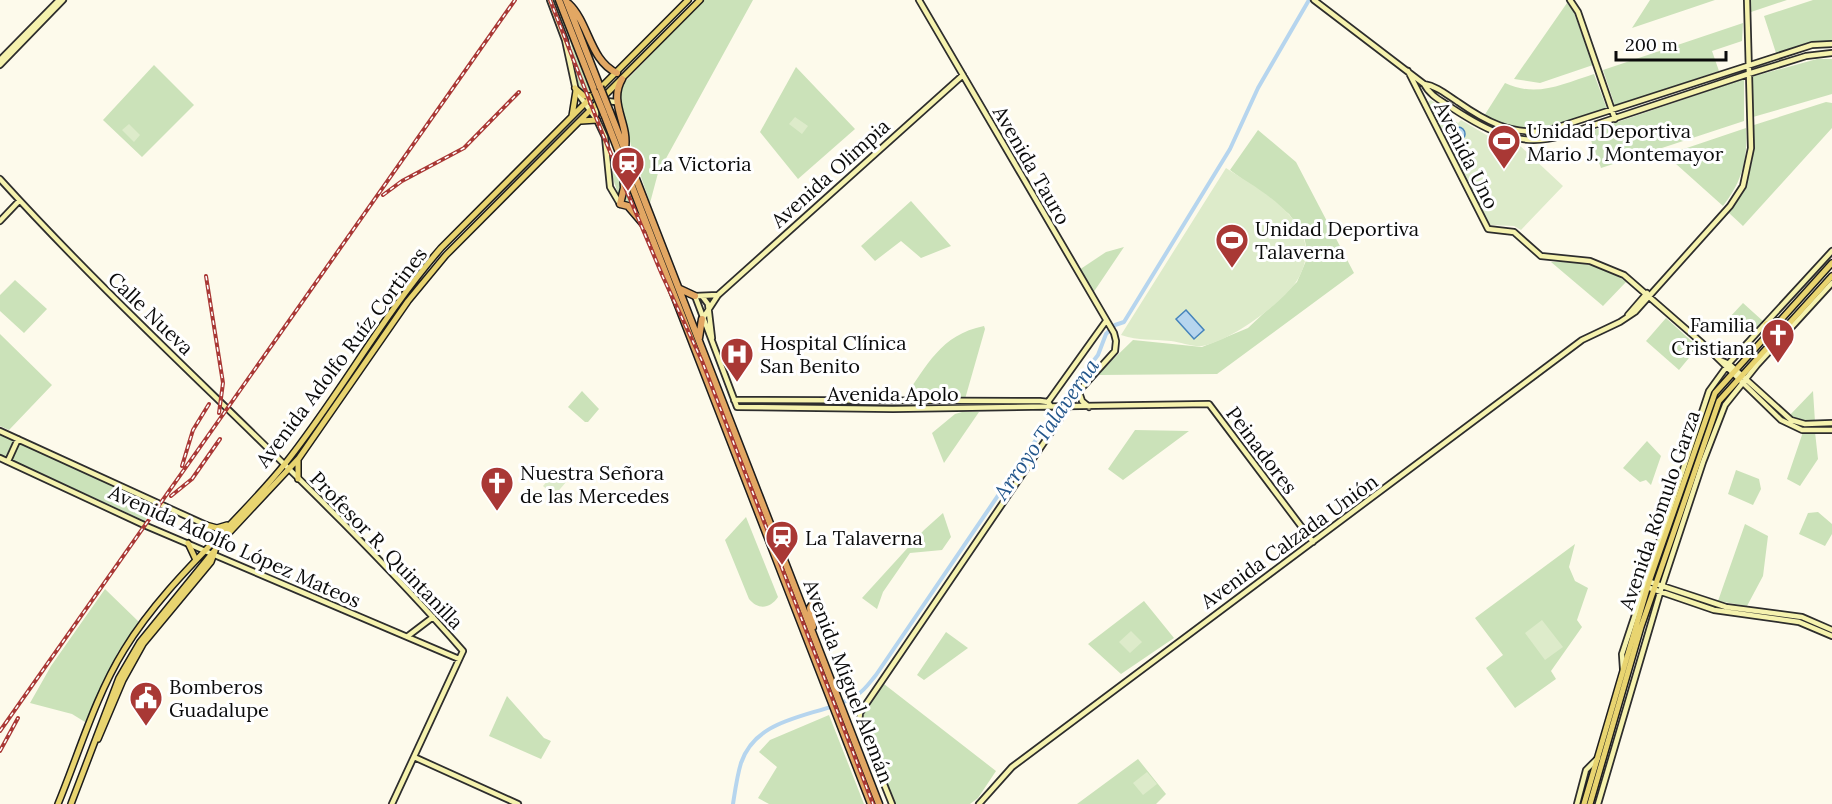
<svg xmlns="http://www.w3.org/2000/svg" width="1832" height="804" viewBox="0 0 1832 804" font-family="Lora,serif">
<rect width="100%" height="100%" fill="#fdfaeb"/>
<path fill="#cbe2b9" d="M553 0H556L593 94 583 92 578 84 571 44Z
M704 0H753L658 173 650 203 632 150 619 92 621 86Z
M1650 0H1715L1632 28Z
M1751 0H1787L1751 12Z
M1813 0H1832V42L1821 41 1776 53 1764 16Z
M1567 3 1573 10 1593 65 1540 83 1514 79Z
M1743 23 1742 41 1712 51 1719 71 1615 106 1603 70Z
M1817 59H1832V94L1753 117 1751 77Z
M154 65 194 105 142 157 103 120Z
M796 67 855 129 798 179 760 132Z
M1594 74 1607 109C1565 123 1525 140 1484 116L1505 83C1537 98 1562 84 1594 74Z
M1744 79V121L1601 168 1588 132Z
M1826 102 1832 103V128L1743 226 1729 213C1750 181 1755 163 1754 125Z
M1746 128C1748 159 1742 182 1723 206L1666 155Z
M1258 130 1296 162 1354 273 1217 374 1097 375 1133 340 1202 347 1248 328 1297 282 1308 256 1304 236 1299 228 1289 214 1230 170Z
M612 153H617L621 182 620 199 613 179Z
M626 176 641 212 639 213 623 199Z
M911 201 951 246 921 258 901 241 875 261 861 246Z
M1124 247 1093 293 1079 270 1106 252Z
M1551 262C1578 262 1604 264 1626 282L1603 306Z
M15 280 47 309 24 333 0 311V295Z
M1743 303 1764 322 1751 337 1729 318Z
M1666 318 1698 347 1679 370 1646 341Z
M984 326 985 329 965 399H903C928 365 940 335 984 326Z
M0 334 52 385 9 430 0 426Z
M582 391 599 409 588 422H585L568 407Z
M1813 391 1815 422H1803L1789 416Z
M962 412H979L944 463 932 433 955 414Z
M1135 430 1189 431 1123 480 1108 469Z
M1803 432H1815L1818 459 1800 486 1787 479Z
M0 433 14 440 6 458 0 455Z
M1647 441 1661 456 1651 485 1646 480 1640 482 1623 468Z
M19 442 155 504 145 521 10 459Z
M1736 470 1759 479 1761 489 1753 505 1728 494Z
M1818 512 1832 524V534L1825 546 1799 534 1808 513Z
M943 513 951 537 942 550 910 553 883 592 877 609 862 598 924 530Z
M746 517 778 597C770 609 758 610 749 599L725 540Z
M1745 524 1768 536 1763 576 1747 606 1718 601Z
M1575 544 1569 567 1575 581 1588 588 1577 620 1582 627 1551 671 1556 679 1515 708 1486 668 1503 655 1475 618Z
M105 589 139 622 118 652 85 722 72 714 30 703 51 666Z
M1144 601 1174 638 1121 674 1088 644Z
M946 632 968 648 924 680 917 675Z
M884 684 996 771 978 798 970 804H894L860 717Z
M507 696 544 738 551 741 541 759 489 736Z
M829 715 864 804H769L758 798 777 767 759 752 770 740Z
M1138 759 1166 794 1156 804H1077Z"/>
<path fill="#ddebca" d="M1431 100 1441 107V111L1458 123 1461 120 1488 136 1518 144 1563 186 1521 230 1514 226 1490 225 1453 154 1456 152 1444 128 1439 129 1426 103Z
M795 117 808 126 802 134 789 124Z
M129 124 140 135 134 142 122 130Z
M1226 168C1252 185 1289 205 1302 234 1309 249 1306 268 1296 282 1280 305 1230 341 1202 346 1193 347 1180 342 1171 341 1151 339 1140 341 1121 335Z
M556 471 567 481 554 496 543 486Z
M1542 620 1563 647 1545 660 1525 633Z
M1131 631 1142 642 1130 653 1119 642Z
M1147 772 1157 784 1143 795 1133 783Z"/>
<path fill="#b6d5ee" stroke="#4684bc" stroke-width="1.5" d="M1451 134a7 7 0 1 1 14 0a7 7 0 1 1-14 0Z
M1186 310 1204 330 1194 339 1176 319Z"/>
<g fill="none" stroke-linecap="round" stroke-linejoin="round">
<path stroke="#b6d5ee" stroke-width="4" d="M733 804C735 791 737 776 741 763 758 713 821 718 857 695 865 690 870 682 876 675L1063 400 1098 355 1106 334 1115 325 1124 322 1230 149 1258 88 1309 0"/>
<g stroke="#2d2d2d" stroke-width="8">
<path id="secondary" d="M550 0 565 40 576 91 597 120 605 137 610 187 620 204
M1314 0 1424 84C1430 96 1442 101 1452 108 1487 131 1519 148 1561 136L1748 74 1806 56 1832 53
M1570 0 1578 12 1615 119
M0 60 59 0
M0 65 63 0
M1408 71 1488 229 1514 232 1541 256 1590 261 1624 275 1702 343 1781 420 1802 430H1832
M1424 84C1437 86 1447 95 1458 102 1485 121 1511 135 1546 131L1812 45 1832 44
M596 115V110L606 101 616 102
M0 179C148 342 318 485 463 651L392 804
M0 221 19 201
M718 295 695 296 737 407 893 409 1209 404 1313 542
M702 296 708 304 712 338
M1628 315 1647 293
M703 318 718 295 963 75
M1720 360 1729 364 1791 420 1805 424 1832 423
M1079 392 1082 401 1089 407
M734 400 1040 401 1048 402 1050 405
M1048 402 1106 321
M0 431 206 525 214 540
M0 458 144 525 459 659
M8 461 18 439
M1647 581 1726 607 1802 617 1832 630
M1644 586 1714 610 1799 622 1832 636
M408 636 433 617
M1623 669 1622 654 1709 391 1730 362 1832 251
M414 757 518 804
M892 804 859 722 860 713 1079 391 1115 351 1116 341 1114 333 919 0
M979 804 1012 767 1582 340 1620 322 1635 312 1730 206 1743 186 1751 148 1747 0
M1577 804 1586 770 1598 758
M1598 804 1662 586 1703 462 1725 405 1757 365 1832 283"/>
</g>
<g stroke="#1c1c1c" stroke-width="8">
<path id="primary" d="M575 88 584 96H593
M572 116 576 91
M581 121 597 120
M1766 324 1777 321
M298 460V479
M206 525 217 528 227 525
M188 543 196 560
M98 739 123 680 143 644 211 562 215 551
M58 804C79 753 95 697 124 650 167 580 233 528 284 465 340 395 382 316 441 248L688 0
M71 804 119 678 140 642 227 535 299 458 408 301 446 255 700 0
M1584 804 1649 582 1715 393 1832 263
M1590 804 1641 627 1719 401 1832 276"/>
</g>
<g stroke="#1c1c1c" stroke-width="9">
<path id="highway" d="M559 0 595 92
M566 0 600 87
M569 4C589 23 590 61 617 73
M622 79C608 103 629 123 625 148
M610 112 879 804
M604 114 871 804
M623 168 624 188 620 204 628 206 646 227
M680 289 695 296
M699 338 702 319
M813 627 810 608 813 603"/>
</g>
<use href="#secondary" stroke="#f5f2ae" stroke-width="4.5"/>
<use href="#primary" stroke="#e8d470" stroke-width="5"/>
<use href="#highway" stroke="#e2a763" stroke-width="6"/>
<g stroke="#a93835" stroke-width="4">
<path id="rail" d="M550 0 603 135 663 277 702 361 873 804
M383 195 402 181 464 148 519 92
M206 276 223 383 219 413
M182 466 193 430 209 404
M171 496 192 479 220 439
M0 731 515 0
M0 751 18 718"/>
</g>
<use href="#rail" stroke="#fff" stroke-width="1.5" stroke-dasharray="4.5" stroke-linecap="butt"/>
<g stroke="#1c1c1c" stroke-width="9" stroke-linecap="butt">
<path id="highway-bridge" d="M600 87 610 112
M595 92 604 114"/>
</g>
<use href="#highway-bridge" stroke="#e2a763" stroke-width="6"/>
</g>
<defs>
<g id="stadium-pin" transform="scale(1.725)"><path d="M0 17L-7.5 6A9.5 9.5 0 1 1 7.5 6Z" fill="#a93835" stroke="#fff"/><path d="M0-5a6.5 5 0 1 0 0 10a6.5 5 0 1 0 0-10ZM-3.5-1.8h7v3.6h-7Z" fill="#fff"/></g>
<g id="station-pin" transform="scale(1.725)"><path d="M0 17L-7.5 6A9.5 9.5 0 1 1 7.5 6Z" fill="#a93835" stroke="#fff"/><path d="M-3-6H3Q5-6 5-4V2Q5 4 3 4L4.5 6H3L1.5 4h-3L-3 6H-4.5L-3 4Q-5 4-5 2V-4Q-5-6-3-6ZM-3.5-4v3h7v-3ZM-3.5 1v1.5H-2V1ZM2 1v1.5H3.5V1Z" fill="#fff"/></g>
<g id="church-pin" transform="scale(1.725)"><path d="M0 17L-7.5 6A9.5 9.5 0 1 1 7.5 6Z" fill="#a93835" stroke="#fff"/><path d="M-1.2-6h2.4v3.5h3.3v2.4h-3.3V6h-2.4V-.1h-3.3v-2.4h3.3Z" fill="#fff"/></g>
<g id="hospital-pin" transform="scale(1.725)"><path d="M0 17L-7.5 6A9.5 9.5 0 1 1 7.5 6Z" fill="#a93835" stroke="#fff"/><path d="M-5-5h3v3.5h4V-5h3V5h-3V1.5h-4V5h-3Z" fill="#fff"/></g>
<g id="civic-pin" transform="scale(1.725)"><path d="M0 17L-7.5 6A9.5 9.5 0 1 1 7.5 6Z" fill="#a93835" stroke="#fff"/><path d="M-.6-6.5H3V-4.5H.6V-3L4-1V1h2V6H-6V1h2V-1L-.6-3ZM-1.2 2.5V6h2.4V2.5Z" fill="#fff"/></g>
</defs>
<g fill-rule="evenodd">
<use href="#stadium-pin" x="1504" y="141"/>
<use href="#station-pin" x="628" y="163"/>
<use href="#stadium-pin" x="1232" y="240"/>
<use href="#church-pin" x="1778" y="335"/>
<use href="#hospital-pin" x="737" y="354"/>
<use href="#church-pin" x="497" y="483"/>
<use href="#station-pin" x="782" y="537"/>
<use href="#civic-pin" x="146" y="698"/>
</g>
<g text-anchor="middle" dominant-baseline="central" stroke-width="6" stroke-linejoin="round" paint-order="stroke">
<g font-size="20" fill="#0b0b0b" stroke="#fff" text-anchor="start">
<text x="1527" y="130">Unidad Deportiva<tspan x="1527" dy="23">Mario J. Montemayor</tspan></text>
<text x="651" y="163">La Victoria</text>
<text x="1255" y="228">Unidad Deportiva<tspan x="1255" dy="23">Talaverna</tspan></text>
<text x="1755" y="324" text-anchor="end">Familia<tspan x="1755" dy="23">Cristiana</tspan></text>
<text x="760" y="342">Hospital Clínica<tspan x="760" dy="23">San Benito</tspan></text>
<text x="520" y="472">Nuestra Señora<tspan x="520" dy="23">de las Mercedes</tspan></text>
<text x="805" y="537">La Talaverna</text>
<text x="169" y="686">Bomberos<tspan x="169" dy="23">Guadalupe</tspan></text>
</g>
<g font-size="20" fill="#0b0b0b" stroke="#fff">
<text transform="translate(1467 155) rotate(63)">Avenida Uno</text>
<text transform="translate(1032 165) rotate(60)">Avenida Tauro</text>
<text transform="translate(830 173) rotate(-42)">Avenida Olimpia</text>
<text transform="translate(151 313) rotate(44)">Calle Nueva</text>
<text transform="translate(341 357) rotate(-53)">Avenida Adolfo Ruíz Cortines</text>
<text x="893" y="393">Avenida Apolo</text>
<text transform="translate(1262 450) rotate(53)">Peinadores</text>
<text transform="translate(1659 510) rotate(-71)">Avenida Rómulo Garza</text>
<text transform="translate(1289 541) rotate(-36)">Avenida Calzada Unión</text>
<text transform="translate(235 546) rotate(24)">Avenida Adolfo López Mateos</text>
<text transform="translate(387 550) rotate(46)">Profesor R. Quintanilla</text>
<text transform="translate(849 681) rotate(69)">Avenida Miguel Alemán</text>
</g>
<g font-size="21" font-style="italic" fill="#24578c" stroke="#fff">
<text transform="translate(1046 429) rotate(-55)">Arroyo Talaverna</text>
</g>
</g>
<path d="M1616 51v9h110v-9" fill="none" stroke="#0b0b0b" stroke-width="3"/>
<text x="1625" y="51" font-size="18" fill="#0b0b0b" stroke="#ffffff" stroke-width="4.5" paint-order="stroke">200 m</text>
</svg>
